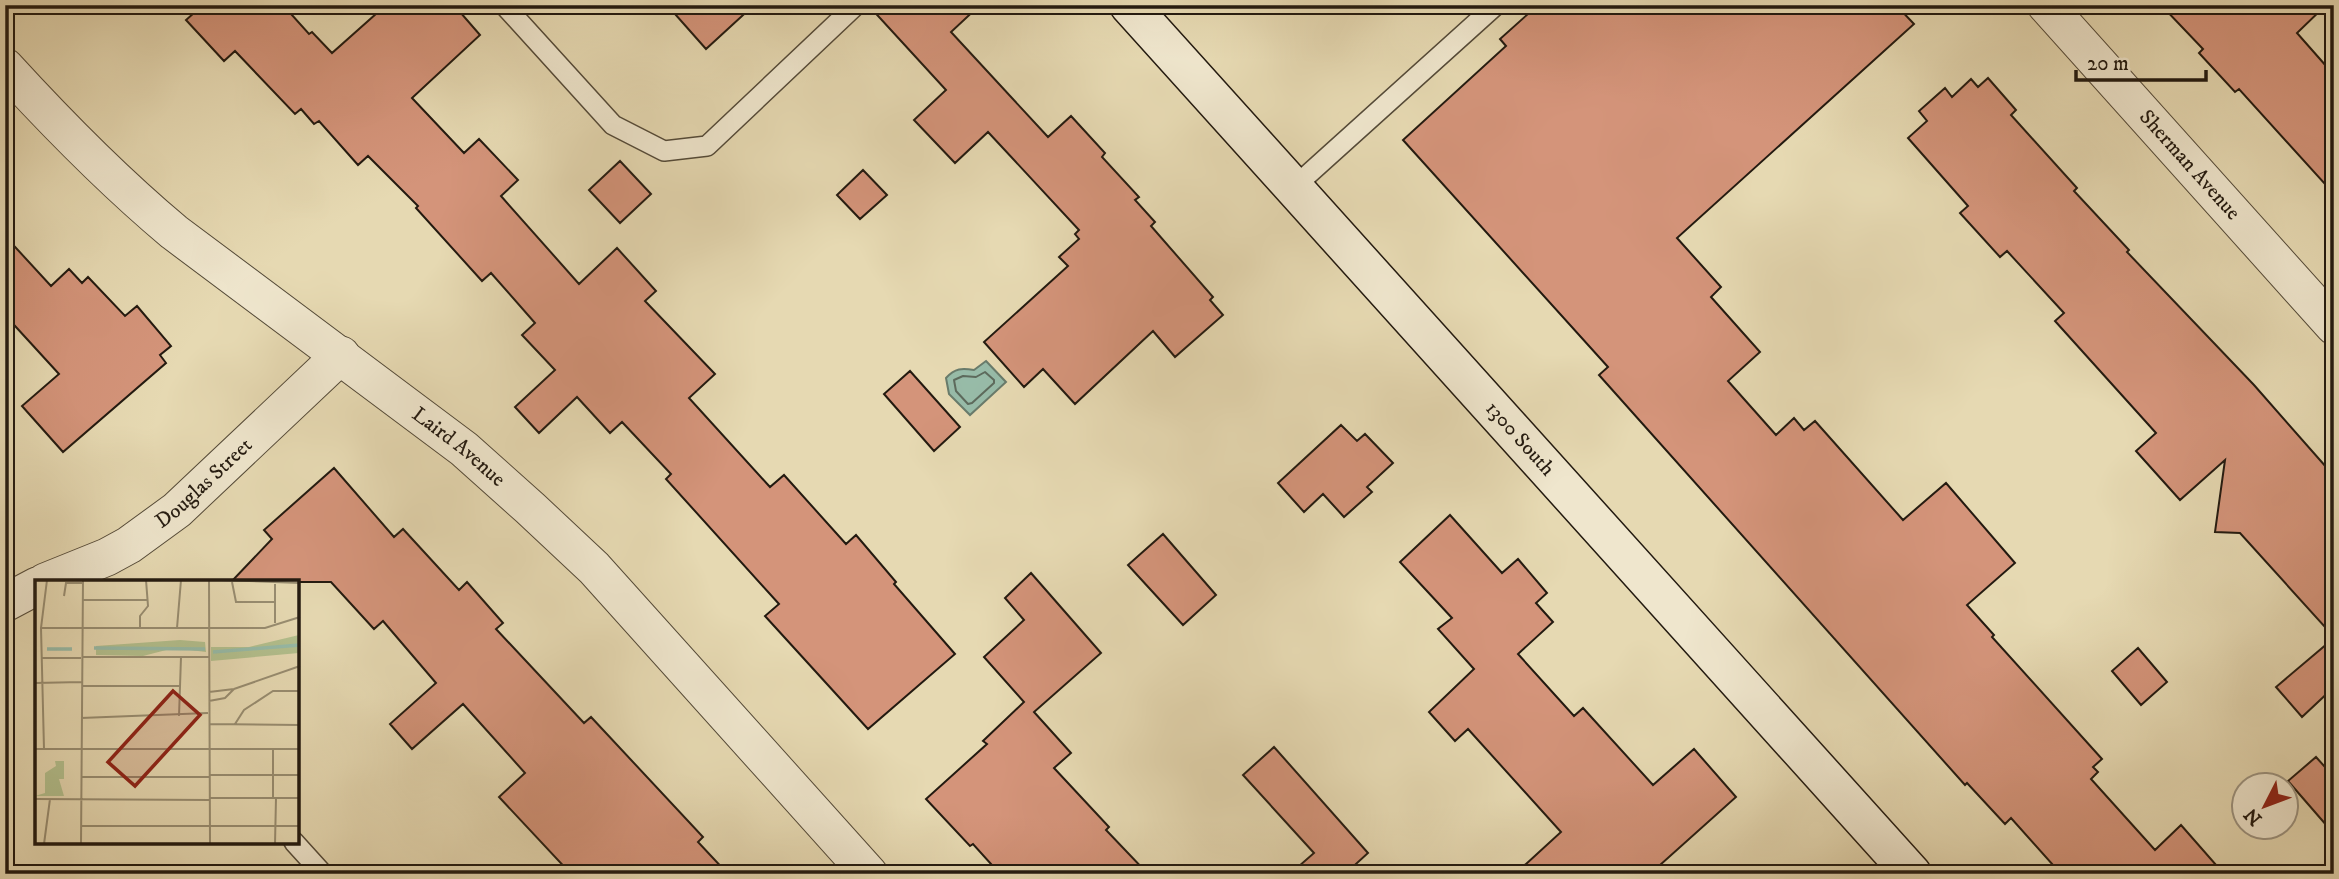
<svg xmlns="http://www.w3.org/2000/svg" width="2339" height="879" viewBox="0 0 2339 879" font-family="'IM FELL DW Pica',serif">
<rect width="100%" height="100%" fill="#e6d9b2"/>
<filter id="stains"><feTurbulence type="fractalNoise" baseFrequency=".00286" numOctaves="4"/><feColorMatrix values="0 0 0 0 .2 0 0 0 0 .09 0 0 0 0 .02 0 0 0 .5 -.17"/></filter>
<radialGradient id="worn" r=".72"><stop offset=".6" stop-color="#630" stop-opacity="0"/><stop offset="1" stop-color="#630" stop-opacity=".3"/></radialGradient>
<path fill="#97bba8" stroke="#697b6b" stroke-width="2" d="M986 361 1006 382 970 415 949 394 946 378C955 368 962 368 974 370Z"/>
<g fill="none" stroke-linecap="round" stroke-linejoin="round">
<path stroke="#5d6a5c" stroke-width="2" d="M985 372 994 380V383L972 403 968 404 956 391 954 380 963 376 976 377Z"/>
</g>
<path fill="#d4947a" stroke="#231a10" stroke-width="2" d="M203 5H283L309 34 312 32 332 53 386 5H454L480 35 412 98 464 153 479 139 518 180 501 196 579 284 617 248 656 291 645 301 715 374 689 398 770 487 784 475 846 544 856 535 896 582 894 584 955 654 868 729 765 616 779 604 666 479 671 474 622 422 610 433 577 397 539 433 515 407 555 370 522 335 535 323 491 273 482 281 416 208 418 206 368 156 358 165 319 121 314 124 301 109 295 114 235 51 224 61 186 20Z
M667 5H754L706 49Z
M868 5H980L951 32 1048 137 1071 116 1105 153 1102 157 1139 197 1135 200 1155 222 1151 226 1213 297 1210 300 1223 315 1175 357 1153 331 1075 404 1043 369 1024 387 984 342 1068 266 1059 257 1079 239 1075 234 1079 230 988 132 955 163 914 120 946 90Z
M1538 5H1896L1914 24 1677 238 1721 287 1711 297 1760 352 1728 381 1776 435 1794 418 1804 430 1815 421 1903 520 1946 483 2015 563 1967 605 1994 635 1992 637 2102 759 2093 767 2098 772 2091 779 2155 850 2181 825 2224 874H2061L2011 818 2005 824 1967 783 1965 785 1599 375 1608 367 1403 140 1506 46 1500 39Z
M2161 5H2326L2297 33 2334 75V194L2239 89 2235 92 2199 53 2203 49Z
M1988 78 2016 110 2011 115 2077 188 2074 191 2129 250 2127 252 2254 385 2334 476V637L2240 533 2215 532 2225 460 2180 500 2136 451 2156 433 2055 321 2064 313 2007 251 2000 257 1960 213 1968 206 1908 138 1927 121 1919 111 1945 88 1952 97 1971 79 1978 87Z
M620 161 651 194 620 223 589 190Z
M863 170 887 195 860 219 837 195Z
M5 236 51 286 69 269 82 283 88 277 125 316 137 306 171 346 160 355 166 363 63 452 22 406 59 374 5 315Z
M910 371 960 427 934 451 884 394Z
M1341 425 1357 441 1365 434 1393 463 1367 487 1372 492 1344 517 1323 494 1304 512 1278 483Z
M334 468 394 537 403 529 459 590 467 582 503 623 496 629 584 723 591 717 703 837 698 842 728 874H571L499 797 525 773 463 704 412 749 390 724 436 683 383 621 374 629 331 582H231L272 539 264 530Z
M1450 515 1502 573 1518 559 1547 593 1536 603 1553 622 1518 654 1574 716 1583 708 1653 785 1694 749 1736 797 1650 874H1515L1561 832 1468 729 1455 741 1429 712 1474 669 1438 629 1452 618 1400 562Z
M1163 534 1216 595 1183 625 1128 565Z
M1031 573 1101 653 1034 712 1071 753 1054 768 1109 827 1106 830 1148 874H1000L973 844 970 846 926 799 987 744 983 741 1024 702 984 657 1024 620 1005 598Z
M2334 638V687L2302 717 2276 687Z
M2138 648 2167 682 2141 705 2112 671Z
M1274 747 1368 853 1345 874H1290L1314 853 1243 775Z
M2316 757 2334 777V834L2288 781Z"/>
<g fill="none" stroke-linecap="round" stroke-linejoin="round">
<g stroke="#544a38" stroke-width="22">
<path id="lane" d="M504 5 613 125 664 151 707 146 856 5
M1293 188 1496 5
M294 842 323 874"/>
</g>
<g stroke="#544a38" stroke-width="39">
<g id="street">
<path id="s1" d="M2046 5 2334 326"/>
<path id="s2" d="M5 67C59 126 113 181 174 232L464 449 530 508 594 568 869 874"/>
<path id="s3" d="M45 582 107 557 129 545 177 510 341 355"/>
<path d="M5 603 37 586"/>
</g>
</g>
<g stroke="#231a10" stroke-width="41">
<g id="secondary">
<path id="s4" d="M1129 5 1912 874"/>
</g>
</g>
<use href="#lane" stroke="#efe6cd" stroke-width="19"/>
<use href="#street" stroke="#efe6cd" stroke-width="37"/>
<use href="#secondary" stroke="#efe6cd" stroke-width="38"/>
</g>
<g text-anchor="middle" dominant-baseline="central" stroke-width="7" stroke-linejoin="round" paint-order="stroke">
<g font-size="21" fill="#231a10" stroke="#efe6cd">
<text stroke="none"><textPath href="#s1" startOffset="215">Sherman Avenue</textPath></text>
<text stroke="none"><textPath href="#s4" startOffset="584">1300 South</textPath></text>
<text stroke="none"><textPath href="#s2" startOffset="593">Laird Avenue</textPath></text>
<text stroke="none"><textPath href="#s3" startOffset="189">Douglas Street</textPath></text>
</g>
</g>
<g transform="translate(35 580)">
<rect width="264" height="264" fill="#e6d9b2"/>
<path d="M264 55V73L176 81V67H214ZM145 60 170 62 171 72 139 68 108 76 61 75V66ZM20 181H29V199H24L29 216H0L10 213V193L21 186Z" fill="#b3c08e"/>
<path fill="none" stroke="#97bba8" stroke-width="3.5" d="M59 68 170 69M12 69H37M178 72 265 65"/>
<path fill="none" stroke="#988d71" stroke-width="2" d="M174 0 175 264M186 0 265 3M197 2 201 22H240M240 4V43M29 16 31 3H48M48 20H113M6 48H230L265 37M105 48V36L113 26 111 0M142 48 146 0M47 77H174M6 78H46M0 103 47 102M47 106H146M174 112 199 109 265 86M174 121 190 118 199 109M144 136 146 77M46 138 173 133M174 144 265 145M200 144 209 130 238 111H265M0 169H265M9 169 6 48 12 0M238 169V218M174 195H265M46 197H174M175 218H265M0 219 175 220M46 246H265M9 264 15 219M46 264 48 0M240 264 241 218"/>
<path fill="#8f2418" fill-opacity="0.15" stroke="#8f2418" stroke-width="3.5" d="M138 111 165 135 100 206 73 182Z"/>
<rect width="264" height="264" fill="none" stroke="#231a10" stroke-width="3.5"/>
</g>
<rect width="2339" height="879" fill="none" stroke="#e6d9b2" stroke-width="28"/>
<rect x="7" y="7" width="2325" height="865" fill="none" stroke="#231a10" stroke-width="3.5"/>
<rect x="14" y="14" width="2311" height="851" fill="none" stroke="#231a10" stroke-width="2"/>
<g transform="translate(2265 806) rotate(228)"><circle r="33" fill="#efe6cd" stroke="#9d9481" stroke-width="2"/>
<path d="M0-5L12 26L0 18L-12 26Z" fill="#8f2418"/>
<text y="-10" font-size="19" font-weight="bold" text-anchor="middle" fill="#231a10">N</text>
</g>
<path d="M2076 70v10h130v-10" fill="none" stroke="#231a10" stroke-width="3.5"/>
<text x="2087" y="70" font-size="21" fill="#231a10" stroke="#efe6cd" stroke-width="5" paint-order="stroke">20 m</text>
<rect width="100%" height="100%" filter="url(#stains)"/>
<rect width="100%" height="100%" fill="url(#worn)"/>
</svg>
